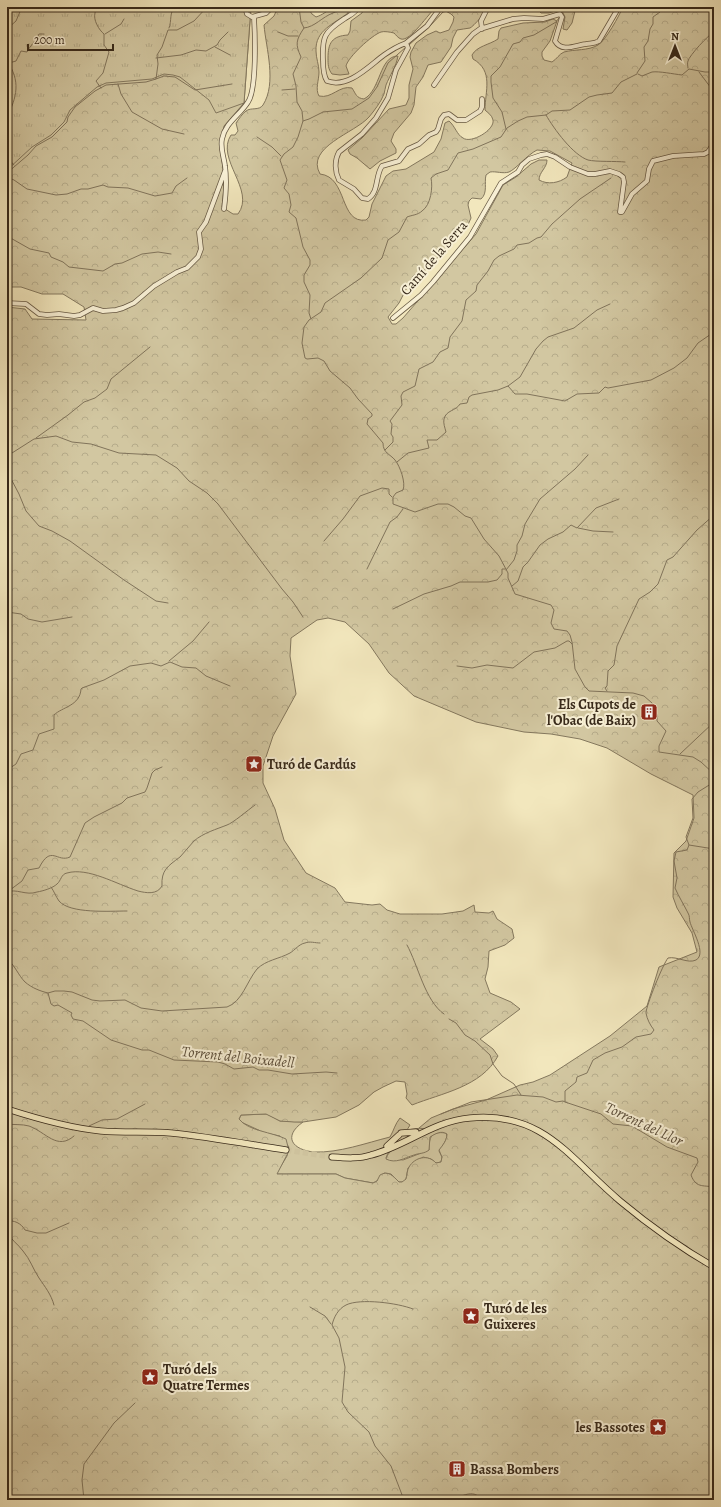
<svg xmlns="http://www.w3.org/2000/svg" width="721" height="1507" viewBox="0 0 721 1507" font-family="Alegreya,serif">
<defs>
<pattern id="forest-crowns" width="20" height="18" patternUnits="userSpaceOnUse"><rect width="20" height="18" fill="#d2c7a1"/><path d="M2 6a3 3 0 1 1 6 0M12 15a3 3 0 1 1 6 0" fill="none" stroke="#b5ab8a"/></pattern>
<pattern id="park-tufts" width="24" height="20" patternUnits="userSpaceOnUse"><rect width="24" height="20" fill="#d2c7a1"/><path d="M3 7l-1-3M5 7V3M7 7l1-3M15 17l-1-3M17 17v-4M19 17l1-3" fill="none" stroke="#b5ab8a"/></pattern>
</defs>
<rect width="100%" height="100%" fill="#f2e7bd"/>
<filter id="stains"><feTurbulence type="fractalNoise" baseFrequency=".005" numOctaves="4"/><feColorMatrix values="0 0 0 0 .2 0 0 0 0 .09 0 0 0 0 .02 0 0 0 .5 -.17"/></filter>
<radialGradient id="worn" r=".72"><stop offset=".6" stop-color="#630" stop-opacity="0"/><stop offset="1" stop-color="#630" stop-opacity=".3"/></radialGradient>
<path fill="#d2c7a1" stroke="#84785e" d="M267 1114 280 1121 303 1122C282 1137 293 1150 314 1152 339 1153 366 1143 390 1137 394 1130 395 1124 400 1118L410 1125 407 1130 421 1128 425 1129 393 1150 388 1153 386 1158 403 1160 429 1150C429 1137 431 1131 446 1133 449 1138 442 1146 439 1151L442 1157 441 1162 436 1163 431 1159 423 1157 408 1168 406 1179 404 1182H399L391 1174 384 1173 377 1181 373 1183 345 1178 336 1174H276L287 1156 289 1147 280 1136 265 1133 241 1122 239 1119 241 1115Z"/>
<path fill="url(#forest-crowns)" stroke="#84785e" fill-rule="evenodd" d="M7 7H251L244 103 224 126 220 147 223 169 224 187 222 207 233 214H238C256 190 215 159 231 135H235L238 131 236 123C239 119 242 114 246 111 251 107 259 111 263 105 277 83 266 48 264 25L274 16 278 7H307L312 14 316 17C329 13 333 1 349 9L348 13C334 24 315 30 316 51 316 58 319 65 319 72 319 80 315 89 319 96 332 99 339 85 352 88 356 94 356 98 364 99 381 90 379 56 398 56 396 67 390 75 386 85 385 88 385 91 384 94 381 102 374 111 369 117 355 133 305 147 320 174 348 177 339 224 366 220L369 217 372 204 386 176 393 171 406 169 434 152 441 139 445 123 449 121C455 126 457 135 463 138 471 144 495 130 493 120 492 115 488 113 485 110 485 91 494 71 473 59L472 55C477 46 489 45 498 39L499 31 501 28 523 23 545 22 553 19 557 21 550 41 542 52V56L544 60 552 62C557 59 559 54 564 52 575 49 588 51 598 45 606 40 619 16 623 7H714V1500H7V307L25 309 32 319 86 320 84 307 63 294H42L21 287H7ZM537 150 550 151 572 163 567 177C559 183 548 185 539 180 539 172 547 168 547 160H539L531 164 516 177 503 185 476 234 403 318 396 324H392L388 317 399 303 413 276 427 269 442 253 453 237 459 231 467 227 471 218 468 205 469 201 472 198 481 199C488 193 484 183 486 175L490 172C496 171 503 174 509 172 516 169 527 155 537 150ZM328 618 345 622 369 644 389 673 414 696 476 722 524 732 551 734 580 739 607 748 651 774 693 795 694 818 686 841 674 853 673 897 677 908 692 933 697 952 659 967 647 1006 610 1036 550 1075 533 1082 520 1085 486 1100 453 1109 431 1118 419 1128 425 1129C415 1135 387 1149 386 1159 396 1164 404 1158 414 1155 419 1153 424 1154 429 1150L430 1137C435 1134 441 1130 447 1134 447 1140 443 1145 439 1150L442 1157 441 1162 436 1163C428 1154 415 1157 409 1167 407 1170 407 1176 406 1179L402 1182H399C393 1176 388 1170 380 1175L377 1181 373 1183 345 1178 336 1174H277L289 1151 286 1139C272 1132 248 1131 239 1119L241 1115 266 1114 280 1121 294 1122H303L336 1117 359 1105 374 1092 383 1087 396 1081 405 1082 407 1094 406 1098 412 1105C442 1093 481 1087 498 1056L493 1049 480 1039 520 1009 511 1002 490 993 485 979 488 967 489 951 505 945 514 938 512 929 497 919 493 911 489 913 475 912 474 905 463 911 442 914H400L387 910 380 904 372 905 345 902 335 888 306 873 284 840 275 809 263 783V766L273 736 296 694 290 656 291 638 317 620Z
M364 7H436C429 13 410 42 401 39 398 38 396 35 394 33 390 32 384 31 381 32 372 35 348 57 346 66L349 74 340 75 332 74C328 69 328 64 328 58 328 43 332 36 348 35L350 31 351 21 362 13Z
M442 7H491C487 10 473 27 470 28 466 29 461 29 457 30L453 38 451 47 441 62 428 65 423 77 416 87 414 105 411 113 394 133 391 141 396 149V153L380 161 370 169 357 158 350 154 348 150 362 138 389 109 406 105 409 98V85L413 69 410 57 411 52 416 43 427 35 436 31 440 33 449 30 453 22 454 17 451 14 444 10Z
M538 7H576L572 23 567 30 563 29 565 17 561 9 549 13H541L538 10Z"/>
<path fill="url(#park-tufts)" stroke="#84785e" d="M7 7H251L244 103 216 113 209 100 180 77 173 75 164 74 152 79 106 83 97 87 70 110 64 122 51 135 32 147 7 170Z"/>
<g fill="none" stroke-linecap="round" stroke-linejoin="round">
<path stroke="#81745b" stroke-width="1" d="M96 7C96 9 95 11 95 13 93 20 99 30 104 34V45L109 52 103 73 96 81 101 88
M299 7 301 22 304 28C296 40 295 44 301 57L293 74 296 86 297 102 302 111 303 121 298 137 293 147 284 154 280 160 287 180 284 188 289 194 291 205 289 212 296 218 303 247 310 260V265L304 275V282L310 295 309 313 311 319
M169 28C172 21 169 12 175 7
M304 28C315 27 322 17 333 13 338 10 345 9 352 7
M7 29 16 21 22 7
M278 32 288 36H298
M105 34 121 24 124 19
M409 45 430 26 443 12 464 7
M215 47 230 55
M156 58 181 55 196 50 206 51 217 45 220 40 228 32
M7 61C21 81 17 97 7 117
M9 63 16 61 21 51 27 52C29 47 36 41 39 34H44
M688 68C688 67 687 63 688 61 689 56 709 34 714 32
M699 72 714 92
M637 73 645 61 644 47 648 41 650 29 653 24V17L660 12 659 7
M637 74 621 82 612 93 597 95 589 97 570 110 552 111 546 115 527 117 518 121 507 128 501 137 473 149 458 153 448 170 436 174 431 178C433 187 431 205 422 211 418 215 412 215 407 217L399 232 388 240 382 258 361 278 325 303 321 312 309 320 304 327 302 343 305 358 307 359 318 358 324 361 330 371 350 388 358 399 372 414V416L368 419 367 424 383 443C383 453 390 454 395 460 400 466 406 483 403 490L396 493 393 497V504L415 512 438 504H448L454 507 465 516 471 518 484 539 499 556 508 573V578L515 594 551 605 554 610 551 623 554 629 567 631 570 635 572 642 575 669 585 687 589 691 633 693 644 696 652 703 657 715V721L666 731 659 746V752L693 757 701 762 714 774
M638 74 642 76C645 75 649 73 652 72 659 71 673 74 682 75L689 69 705 72H714
M156 79 164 76 175 77 195 90 232 84
M118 84 121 94 132 112 162 129 184 134
M282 90 295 89
M546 115C554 129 573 155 588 160 596 162 616 161 625 162
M303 121 309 119 323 112 352 109 369 98 377 87 388 63 406 47
M506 129 502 112 493 98 491 82V76L500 67 513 44 520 42 523 38 534 35 556 22 559 18
M257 137 272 147 281 156
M7 147 8 158 14 165
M7 173 28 155 36 146 52 137 67 122 68 117 75 107 95 91 106 85 146 82 156 79 158 64 157 55 162 47 168 30H177L194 21 207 7
M7 177 14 180 27 189 56 195 67 194 81 189H88L103 185 108 187 128 188 155 196 172 193 176 186 187 178
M7 236 30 249 49 253 51 257 63 262 69 267 103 271 115 264 122 263 142 254 158 252 171 254
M508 386 520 377 536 349 543 341 548 337 574 328 597 310 610 304
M36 438 68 415 84 402 95 398 107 389 111 379 150 347
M7 450 12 453 34 439 56 436 72 442 91 444 119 453 156 455 177 468 189 481 207 493 218 504 282 589 293 602 303 617
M385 450 393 442V437L391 434 392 424 390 421 402 405 401 396 403 392 415 386 419 369 433 362 440 352 448 348 450 337 462 321 466 300 476 291 477 285 488 271 494 260 499 256 514 249 517 245 529 243 537 238 541 237 552 224 580 199 611 178
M7 459 9 475 19 494 26 511 39 526 52 531 70 541 124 580 156 601 168 603
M397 462 408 453 429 448 427 440H437L446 432C445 428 443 423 444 419 446 410 456 411 460 404L467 403 469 397 472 395 498 390 508 386 515 394H527L565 401 577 394 599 393 605 387 608 388 651 380 674 368 687 358 698 343 714 332
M578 528 593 531 613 532
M324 541 343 519 360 496 382 488 389 489V494L392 497
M367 569 390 522 397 517 403 509
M506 570 514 560 517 551V545L522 536 525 524 540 499 575 469 588 455
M512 586 518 581 523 567 528 562 540 545 548 539 563 532 571 525 577 528 596 508 619 499
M393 609 424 594 451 586 460 582H488L497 580 502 574V569H505
M7 612 21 614 28 619 42 622 72 617
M169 661 193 641 209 622
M457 666 472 668 487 665 513 668 534 652 555 648 567 641H569L572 644
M607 691 605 688 607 686 608 671 614 665 617 646 639 599 650 592 658 584 667 560 673 557 697 530 714 515
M680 754 714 722
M7 770 16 764 21 754 33 750 39 734 54 729V715C62 707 80 706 81 689L82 688 104 680 130 666 151 663 161 666 170 662 182 667 196 668 206 676 230 686
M714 781V782L698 792 692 799 693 818 686 837 689 845 687 850 676 852 674 861 677 878 675 888C679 897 684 905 688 913 690 916 689 919 690 922 692 930 707 954 696 960 688 964 677 956 668 958 663 964 646 1006 646 1013 647 1019 650 1025 654 1030L651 1034 636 1037 622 1047 605 1053 593 1060 587 1073 577 1077 576 1082 565 1091V1102L601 1114 613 1124 632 1126 667 1147 697 1158 698 1162 691 1175C696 1188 702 1185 714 1187
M689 845 714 849
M51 887C54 891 56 897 59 901 70 914 110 911 127 911
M10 890 22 881 28 870 39 868C51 844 57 863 70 857L85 823 94 817 122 803 127 798 145 792 147 788 152 773 155 770 162 767
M7 892C16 888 26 896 37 892 43 891 53 888 57 884 61 881 61 874 67 873 88 867 116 884 138 891 146 893 157 895 162 886 161 870 168 866 180 857 185 852 189 846 194 841 203 833 217 829 227 825 233 823 248 810 255 805
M407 945C418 965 425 1001 444 1014
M7 959C15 965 18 975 25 982 32 988 40 991 48 993L51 1004 54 1006 58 1005 72 1013 71 1015 73 1019 83 1021 111 1040 142 1050H149L174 1060 218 1062 225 1064 234 1069 253 1067 259 1070H268L292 1074 326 1072 337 1073
M48 993 55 991H64L72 992 92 1000 100 1001 125 1000 141 1008 162 1011 227 1007C242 1002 247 981 257 969 266 960 279 959 290 953 295 950 299 944 305 943 310 941 315 943 320 943
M449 1019 456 1023 465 1035 475 1041 490 1055 493 1064 502 1076 514 1084 521 1095
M441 1114 471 1102 517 1095 543 1097 556 1102 563 1101 565 1102
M7 1124C14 1125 22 1124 29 1126 46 1132 57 1151 74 1136
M89 1126 102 1120 117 1119 145 1104
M7 1221C14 1220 21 1223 25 1230L37 1233H46L69 1223
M7 1232C11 1240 18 1244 23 1251 30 1259 33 1269 39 1278 45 1287 51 1294 54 1305
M310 1307 325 1316 331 1324
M84 1500 82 1480 84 1464 114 1423 135 1403
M404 1500 391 1466 375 1446 369 1432 348 1412 342 1402 345 1367 339 1338 332 1325C334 1317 338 1309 346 1305 360 1298 398 1303 413 1309
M450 1500C460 1498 471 1489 479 1497H487"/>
<path stroke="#cdc19c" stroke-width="5.5" stroke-dasharray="5.5 3" stroke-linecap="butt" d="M286 1150 332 1157"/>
<g stroke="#665843" stroke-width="5.5">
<path id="minor" d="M245 7 247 14 252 17 266 13 272 7
M358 7C356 13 350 15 344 19 324 32 322 37 323 60 323 67 323 75 327 81 348 89 369 66 384 55 391 50 398 46 406 43L408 48 396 70 388 98 376 118 362 134 339 152C334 161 335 172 339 180L354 189 362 198 368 199C379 192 375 176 382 166L399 161 408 149 419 144 429 135 436 132 438 129 441 119 444 115 449 114 457 120H466L480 111 482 107V99
M482 29 481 21 488 7
M406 43 427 26 438 11
M434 85 457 52 473 34 480 29 513 19 524 18 543 19 560 14 562 17 555 41C562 53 576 45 586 44 591 43 594 44 599 41L619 7
M224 209C226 194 227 180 225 166 224 157 220 149 222 139 225 123 240 115 248 102 257 89 255 34 254 17
M7 303 26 304 39 314 47 315 59 314 74 316 80 315 93 308 103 311 116 310 123 308 134 303 154 286 177 272 187 268 198 257 201 249 199 232 206 222 225 171
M393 318 421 295 433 282 470 237 501 183 518 172 522 165 529 159 541 155 547 154 555 157 570 167 588 174H595L610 171 619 174 623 177 624 182 620 212H622L632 194 647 181 649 169 653 161 673 156 704 154 708 152 714 143"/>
</g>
<g stroke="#37291a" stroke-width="7">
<path id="major" d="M7 1109C38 1119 69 1128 101 1131 125 1133 148 1131 171 1133 210 1137 247 1144 286 1150
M401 1133 416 1132
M387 1146 399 1135
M332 1157C346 1158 359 1159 371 1155 406 1146 433 1121 470 1118 544 1111 570 1159 620 1201 650 1226 681 1248 714 1267"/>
</g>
<use href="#minor" stroke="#f7efd4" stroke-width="4"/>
<use href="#major" stroke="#f2e7bd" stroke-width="5.5"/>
</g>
<defs>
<g id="building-square" transform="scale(0.9)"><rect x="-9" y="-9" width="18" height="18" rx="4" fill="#8f2418" stroke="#f7efd4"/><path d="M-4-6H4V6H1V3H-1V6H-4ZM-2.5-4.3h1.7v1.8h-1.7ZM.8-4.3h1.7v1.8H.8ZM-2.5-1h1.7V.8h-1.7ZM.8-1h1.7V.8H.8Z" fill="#fff"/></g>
<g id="sight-square" transform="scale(0.9)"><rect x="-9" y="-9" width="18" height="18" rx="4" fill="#8f2418" stroke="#f7efd4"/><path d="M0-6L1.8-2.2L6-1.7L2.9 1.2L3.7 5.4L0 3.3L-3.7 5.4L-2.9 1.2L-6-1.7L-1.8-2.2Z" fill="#fff"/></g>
</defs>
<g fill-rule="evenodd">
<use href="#building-square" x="649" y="712"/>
<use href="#sight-square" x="254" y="764"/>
<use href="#sight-square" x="471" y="1316"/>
<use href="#sight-square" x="150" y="1377"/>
<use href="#sight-square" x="658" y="1427"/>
<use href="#building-square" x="457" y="1469"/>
</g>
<g text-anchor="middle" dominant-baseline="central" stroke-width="4" stroke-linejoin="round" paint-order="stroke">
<g font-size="14" fill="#37291a" stroke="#f7efd4">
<text transform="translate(434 258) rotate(-49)">Camí de la Serra</text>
</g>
<g font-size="14" font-weight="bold" fill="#37291a" stroke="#f7efd4" text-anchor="start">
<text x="636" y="704" text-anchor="end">Els Cupots de<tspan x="636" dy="16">l'Obac (de Baix)</tspan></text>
<text x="267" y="764">Turó de Cardús</text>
<text x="484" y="1308">Turó de les<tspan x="484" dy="16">Guixeres</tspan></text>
<text x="163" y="1369">Turó dels<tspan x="163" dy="16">Quatre Termes</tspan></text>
<text x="645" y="1427" text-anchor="end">les Bassotes</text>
<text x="470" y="1469">Bassa Bombers</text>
</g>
<g font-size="15" font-style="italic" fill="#5c4e3a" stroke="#f7efd4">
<text transform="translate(238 1057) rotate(6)">Torrent del Boixadell</text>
<text transform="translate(644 1124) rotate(25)">Torrent del Llor</text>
</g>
</g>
<rect width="721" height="1507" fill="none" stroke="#f2e7bd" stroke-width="24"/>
<rect x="8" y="8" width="705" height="1491" fill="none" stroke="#37291a" stroke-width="2"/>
<rect x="12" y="12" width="697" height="1483" fill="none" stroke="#37291a"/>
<g transform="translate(675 46)" stroke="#f7efd4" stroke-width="3" paint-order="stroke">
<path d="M0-3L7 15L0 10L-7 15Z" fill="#37291a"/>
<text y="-6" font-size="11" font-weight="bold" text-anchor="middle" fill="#37291a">N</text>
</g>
<path d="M28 44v6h85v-6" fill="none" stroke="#37291a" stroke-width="2"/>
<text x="34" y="44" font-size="12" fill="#37291a" stroke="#f7efd4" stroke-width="3" paint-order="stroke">200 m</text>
<rect width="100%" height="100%" filter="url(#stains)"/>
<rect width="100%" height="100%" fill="url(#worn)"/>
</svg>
